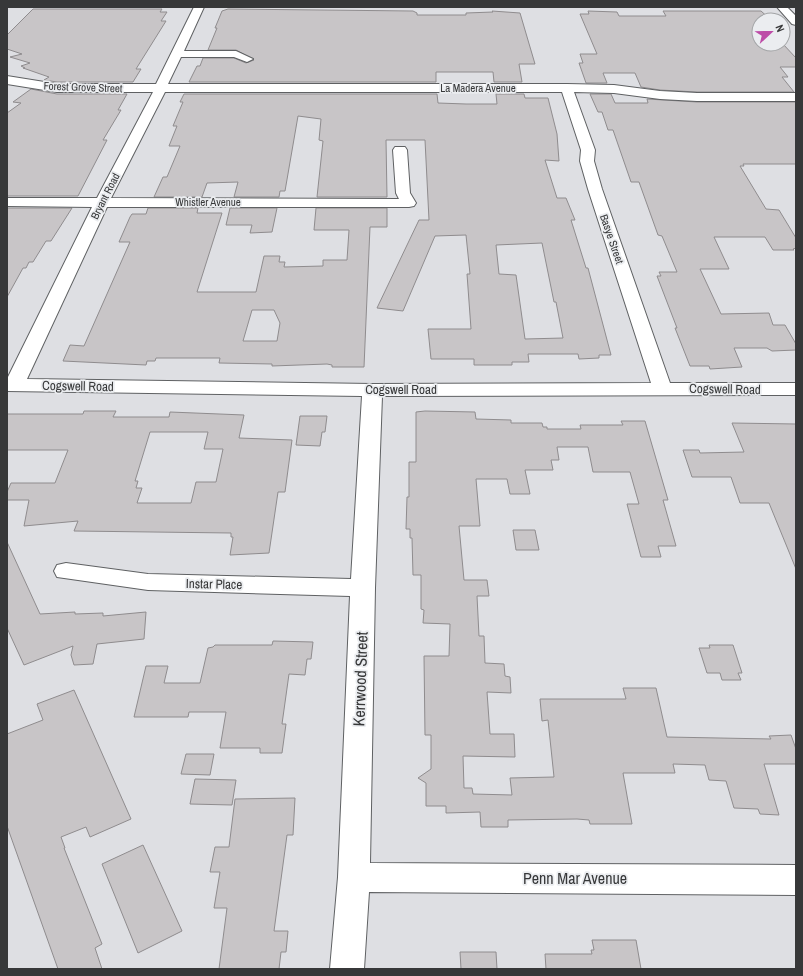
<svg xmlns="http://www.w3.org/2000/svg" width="803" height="976" viewBox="0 0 803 976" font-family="'Archivo Narrow',sans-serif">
<rect width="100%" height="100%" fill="#dedfe3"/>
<path fill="#c8c5c7" stroke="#8f8c8e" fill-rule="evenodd" d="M33 9H162L160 12H167L161 21H166L136 69H141L133 82H57L44 80 49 77 23 68H25L21 66 30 63 10 57 22 54 7 49V35Z
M228 9 413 11 417 13V15H466V13L493 12 492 11 520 13 535 64H519L522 82H494L493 72H436V82H189L197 66H200L203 58H234L246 63 254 60 236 50H208L217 28H215L222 11Z
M588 11 617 12 619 16H666L663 11H761L771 20H759V44H783L796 58V67H780L788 77H782L794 92H697L660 90 641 87 635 73H603L607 83H586L579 63H583L580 54H597L580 14H589Z
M31 89 57 94H127L118 110H121L103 140H107L78 196H7V113L21 103 13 102Z
M184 94H437L438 103 466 104H497L496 94H524L525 98H548L557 134 559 161 545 160 557 198H566L575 220H571L586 268H588L611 355H599V358L579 359 578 354H528L529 362H512V365H474V359H431L428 329H471L467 274H470L466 235 435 236 403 311 377 308 419 220H429L425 140H386L387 197H317L323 141 319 140 321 119 298 116 285 191H280L279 197H234L238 182 207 183 202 197H154L163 177H167L180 146H169L177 126H173L183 102H180ZM542 243 554 302H556L563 338 525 339 516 275 499 274 496 245Z
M590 94H611L615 103H648L647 99 697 102H796V164H743L744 166H740L766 209 779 210 796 238V248L793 249 794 250H773L765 237H714L729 269H700L721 314 769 313 773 325H785L796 344V350L772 351 767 348H734L742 367 710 369 709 366H690L675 328H677L657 276H661L659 272H677L662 236 658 235 639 182H631L613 130H608L602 112H598Z
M7 208H72L51 241H46L33 262H29L26 268H23L7 297Z
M148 208H198L197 213H222L197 292H256L264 256H280L279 262H285L284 267 323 266V260H347L349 230H314L316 208H387V227H370L364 367H332V365L327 364 272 366V364L219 363 220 358H156L155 361H147L146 365 63 361 70 345 84 346 130 242H119L130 217 132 214H146ZM252 310H274L280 323 277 341H243Z
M230 208H277L272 232 250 233 252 225H226Z
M84 411H116L113 417H169L170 412 244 415 239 438 292 440 285 492H278L269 553 230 555 233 537H231V533L74 531 78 521 24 526 29 500H7V492L11 483H55L68 450H7V414H83ZM150 432H208L204 449H223L216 482H196L191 503H137L142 488H136L138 481H135Z
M425 411 475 412 476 419 511 420V423H542L543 427H547V429H581L580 425H623L621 421H645L668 500H663L676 546H658L661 557H641L627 504H639L630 472H593L588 447H557L559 460H551L553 470H525L530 494H510L507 479H476L480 526H459L464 580H487L489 596H477L479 636H484L485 663 504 664 505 676 510 677 511 693 487 692 490 734H514L515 757 463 756 464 788H472L473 794 512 795 510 778 554 777 548 720 542 721 540 699H626L623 688H656L667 737 771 739 769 736 791 735 796 749V764H764L779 815 760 814 758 809 734 808 726 781 709 780 705 765 673 764 675 773H623L632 824H590L589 820 577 819 508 820V827H481L480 812 446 813V806H426V783L418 778 431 769V735H425L424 656H449L450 624 423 623 424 610 421 609V575H413L412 538H410V529H406L407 497H409V462H416V412Z
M300 416H327L325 432H322L320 446 296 445Z
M732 423 796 424V569L769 503H740L731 477H692L683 450H699L700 453 744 452Z
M513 530H535L539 550H516Z
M7 542 40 614 75 612V614L103 613V616L146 612 144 639 97 644 93 664 74 665 71 655 73 646 24 665 7 628Z
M273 641 313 642 311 659H307L305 675 289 674 282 724H286L282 753H260V748H220L226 712H189L188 717H134L146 666H168L164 683H200L208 648 213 647 215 645H272Z
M709 645H733L742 673H738L741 680H722L720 673H707L699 648H710Z
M74 690 131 819 90 837 86 827 61 837 65 848H64L102 944 95 948 102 969H58L7 826V734L43 720 37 704Z
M186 754H214L210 775 181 774Z
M195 779 236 780 232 805 190 804Z
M295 798 293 835H287L274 931H288L286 952H281L279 969H219L227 908H214L220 872H210L215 847H229L235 799Z
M143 845 182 931 138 953 102 864Z
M592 940H636L641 969H546L545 954H592L591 950H594Z
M460 952H496L497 969H461Z"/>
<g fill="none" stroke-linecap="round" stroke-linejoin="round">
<g stroke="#5f6163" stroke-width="2">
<path id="minor" d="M194 7H204L184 51H236L253 59 247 62 234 57H181L168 84H567L614 85 660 91 697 93H796V101H697L660 99 614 93 574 92 595 150 594 161 602 189 670 383H796V395L382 396 375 588 370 863 796 865V895L369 892 364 969H330L338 877 350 596 148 590 57 577 54 571 57 565 66 563 148 574 351 579 362 396 7 391V379L92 207 7 206V198H97L153 92H57L7 84V76L57 84H156ZM165 92H562L581 150 580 161 588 189 651 383 372 384 27 379 107 207H409L414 206 416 203 410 193 407 150 405 147H395L393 150 396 193 399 199 111 198Z
M777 7H787L796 16V25L792 24Z"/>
</g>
<use href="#minor" fill="#fff" fill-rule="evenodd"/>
</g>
<g text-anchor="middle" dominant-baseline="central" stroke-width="3.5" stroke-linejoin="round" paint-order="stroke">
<g font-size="11" fill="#373839" stroke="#ebedf0">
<text transform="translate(83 87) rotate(2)">Forest Grove Street</text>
<text x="478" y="88">La Madera Avenue</text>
<text transform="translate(105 196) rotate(-63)">Bryant Road</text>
<text x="208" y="202">Whistler Avenue</text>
<text transform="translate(612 239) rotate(71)">Basye Street</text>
</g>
<g font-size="13" fill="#373839" stroke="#ebedf0">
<text transform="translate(78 386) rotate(1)">Cogswell Road</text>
<text x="401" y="389">Cogswell Road</text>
<text transform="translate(725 389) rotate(1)">Cogswell Road</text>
<text transform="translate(214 584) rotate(1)">Instar Place</text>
</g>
<g font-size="16" fill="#373839" stroke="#ebedf0">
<text transform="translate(360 679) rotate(-88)">Kerrwood Street</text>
<text x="575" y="878">Penn Mar Avenue</text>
</g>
</g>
<rect width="803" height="976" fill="none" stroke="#373839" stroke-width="16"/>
<g transform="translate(771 32) rotate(68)"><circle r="19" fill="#ebedf0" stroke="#a3a5a7"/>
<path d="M0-3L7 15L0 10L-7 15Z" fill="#bd4ca7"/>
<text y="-6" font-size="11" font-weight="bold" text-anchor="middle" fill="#373839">N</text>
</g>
</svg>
